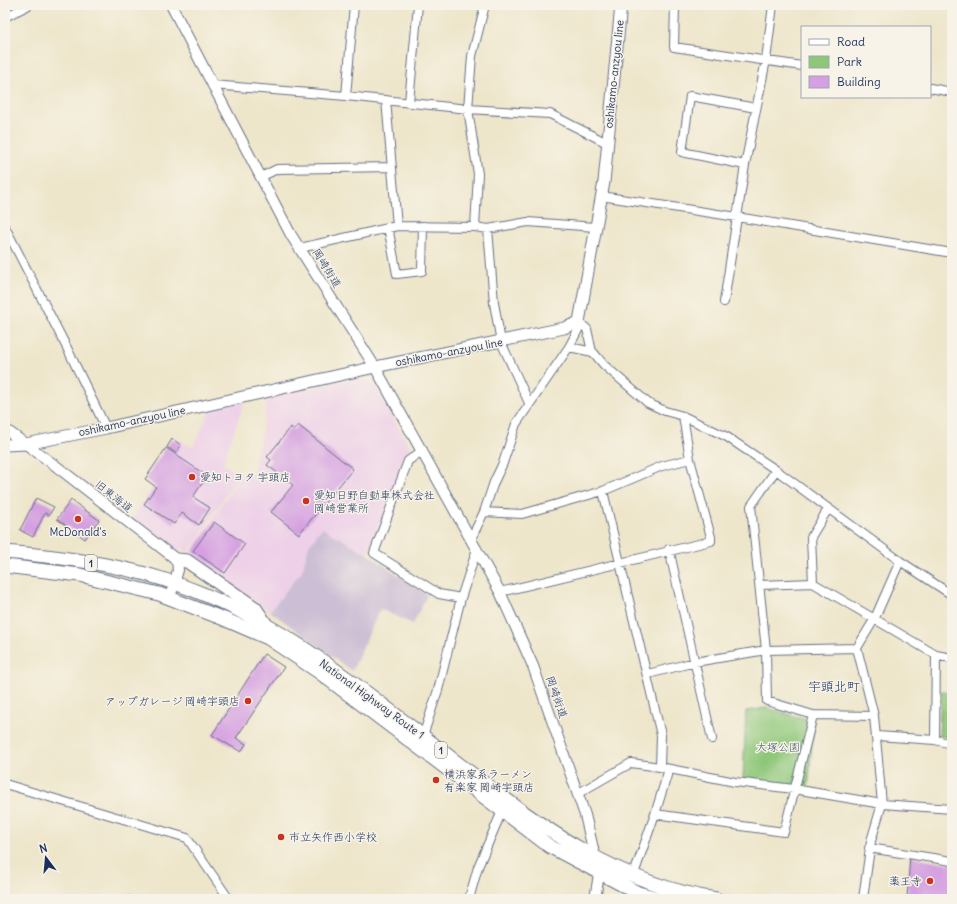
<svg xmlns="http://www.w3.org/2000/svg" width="957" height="904" viewBox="0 0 957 904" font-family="Delius,'Klee One',sans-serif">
<rect width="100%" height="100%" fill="#f7f3e8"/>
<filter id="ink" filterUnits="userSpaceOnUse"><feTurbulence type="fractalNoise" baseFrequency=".025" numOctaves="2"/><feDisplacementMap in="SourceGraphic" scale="8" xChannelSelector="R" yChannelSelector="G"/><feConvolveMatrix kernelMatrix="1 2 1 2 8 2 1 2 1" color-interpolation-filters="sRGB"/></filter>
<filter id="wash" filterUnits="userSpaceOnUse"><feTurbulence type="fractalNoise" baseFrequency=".012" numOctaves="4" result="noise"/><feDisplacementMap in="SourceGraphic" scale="16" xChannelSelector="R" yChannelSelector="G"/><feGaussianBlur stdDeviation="0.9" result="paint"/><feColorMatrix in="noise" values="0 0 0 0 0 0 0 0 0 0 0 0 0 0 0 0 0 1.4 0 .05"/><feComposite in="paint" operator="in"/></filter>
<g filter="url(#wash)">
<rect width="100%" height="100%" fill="#eee6cb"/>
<path fill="#eed0e8" d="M359 377 374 384 412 452 405 457 368 554 322 528 309 545 302 571 270 611 188 557 242 474 253 475 268 398Z
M245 401 223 464 239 475 188 553 181 547 177 552 132 519 154 486 144 479 173 437 193 447 211 408Z"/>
<path fill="#ccbed4" d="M322 528 368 554 427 595 413 624 380 609 352 671 270 611 302 571 309 545Z"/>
<path fill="#8fc779" stroke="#557b6c" d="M941 691 952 692V738L939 736Z
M766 708 814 721 808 789 743 778 746 711Z"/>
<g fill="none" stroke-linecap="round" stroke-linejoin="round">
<path stroke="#68afdf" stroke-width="3" d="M118 899 131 895"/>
</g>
<g id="blocks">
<path fill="#d5a0e1" d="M298 425 353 469 299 534 271 512 293 485 267 465 271 460 267 457 291 427 294 430Z
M172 439 181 445 176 453 167 447Z
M166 448 207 476 193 497 210 508 199 525 182 513 174 524 144 504 156 487 145 479Z
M36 498 54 507 49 515 45 513 33 537 20 530Z
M71 500 99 520 85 539 57 519Z
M214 522 245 544 225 573 193 551Z
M264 654 284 667 236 738 246 744 241 752 212 735Z
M910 856 952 864V899H907Z"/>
</g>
</g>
<g filter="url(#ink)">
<use href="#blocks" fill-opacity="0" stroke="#656f84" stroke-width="1"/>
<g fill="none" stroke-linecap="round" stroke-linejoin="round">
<g stroke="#656f84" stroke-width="10">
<path id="minor" d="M675 5 674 47 802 66
M5 17 29 5
M212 85 346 96 468 109 550 114 607 143
M930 88 952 92
M346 96 354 5
M386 100 397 226
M409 102 418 5
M745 165 682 152 690 96 756 108
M261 177 277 169 391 167
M601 196 737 217 952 253
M5 227 68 350 106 428
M388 227 397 274 422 271 423 226
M475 227 478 174 468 109 472 56 485 5
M488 229 494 303 501 342 529 403
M300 248 397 226 475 227 488 229 528 222 596 227
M724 302 745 165 766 60 773 5
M579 322 587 329 592 352
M569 347 593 352 604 365 648 403 665 411 683 416 727 437 776 470 900 561 952 595
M423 450 408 461 374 553 439 594 461 598
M776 470 751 506 766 650 767 701 813 715
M603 491 661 735 660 767
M484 512 522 514 603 491 662 466 690 459
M471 539 484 512 494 482 503 463 516 424 569 347 578 330 579 322
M669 549 712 739
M813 583 811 537 828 509
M760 585 813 583 936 655 952 658
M500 592 711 541V537L690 459 683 416
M648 674 695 662 766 650 857 648
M423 736 438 690 461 598 477 549
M877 736 935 740 952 744
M935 740 936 655
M5 784 187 838 229 899
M577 794 631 763 660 767 735 782 794 789 882 804 952 809
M655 814 784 832 813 715 874 716
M869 848 952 861
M633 877 655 814 669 769
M469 899 478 867 502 811
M863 899 871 841 882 804 874 716 857 648 875 618 900 561"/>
</g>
<g stroke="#656f84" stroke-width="12">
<path id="tertiary" d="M171 5 291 235 375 367 500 592 533 666 585 815 599 874 595 899
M5 429 56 466 177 560 178 570 170 598"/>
</g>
<g stroke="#656f84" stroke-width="13">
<path id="secondary" d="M5 445 26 444 106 428 375 367 564 328 579 322 604 182 621 5"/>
</g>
<g stroke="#656f84" stroke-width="15">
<path id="trunk" d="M5 552C53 556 103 562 149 575 202 590 256 617 302 647 358 684 411 727 464 768 540 826 619 885 716 899
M177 560 187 561 255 608 267 626
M5 566 80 575 159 594 224 619 268 638 319 672 549 846 638 893 660 899"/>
</g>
<use href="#minor" stroke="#fff" stroke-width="8"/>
<use href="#tertiary" stroke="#fff" stroke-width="10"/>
<use href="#secondary" stroke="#fff" stroke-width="11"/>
<use href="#trunk" stroke="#fff" stroke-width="13"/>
</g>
</g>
<g fill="#c8321e" stroke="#f7f3e8" stroke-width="1.5">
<circle cx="192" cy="477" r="4"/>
<circle cx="306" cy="501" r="4"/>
<circle cx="78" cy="519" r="4"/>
<circle cx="248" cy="701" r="4"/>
<circle cx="436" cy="780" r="4"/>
<circle cx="281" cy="837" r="4"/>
<circle cx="930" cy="881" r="4"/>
</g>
<g text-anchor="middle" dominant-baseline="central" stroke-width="3" stroke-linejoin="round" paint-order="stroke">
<g fill="#f7f3e8" stroke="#5d6a87" stroke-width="1">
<rect x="85" y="555" width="12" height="16" rx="3"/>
<rect x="435" y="742" width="12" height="16" rx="3"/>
</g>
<g font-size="10" font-weight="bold" fill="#1b2f5e">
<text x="91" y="563">1</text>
<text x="441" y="750">1</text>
</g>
<g font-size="11" fill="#1b2f5e" stroke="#f7f3e8">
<text transform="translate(614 74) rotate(-84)">oshikamo-anzyou line</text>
<text transform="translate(327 268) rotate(58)">岡崎街道</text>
<text transform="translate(449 352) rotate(-11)">oshikamo-anzyou line</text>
<text transform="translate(132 421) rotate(-12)">oshikamo-anzyou line</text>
<text transform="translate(114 496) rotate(38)">旧東海道</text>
<text transform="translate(557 697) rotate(71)">岡崎街道</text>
<text transform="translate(372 699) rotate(36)">National Highway Route 1</text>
</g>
<g font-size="11" fill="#1b2f5e" stroke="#f7f3e8" text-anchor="start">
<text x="200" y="477">愛知トヨタ 宇頭店</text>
<text x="314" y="495">愛知日野自動車株式会社<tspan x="314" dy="13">岡崎営業所</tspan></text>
<text x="78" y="532" text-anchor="middle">McDonald's</text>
<text x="240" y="701" text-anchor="end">アップガレージ 岡崎宇頭店</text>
<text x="444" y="774">横浜家系ラーメン<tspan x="444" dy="13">有楽家 岡崎宇頭店</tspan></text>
<text x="289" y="837">市立矢作西小学校</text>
<text x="922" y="881" text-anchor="end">薬王寺</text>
</g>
<g font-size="11" fill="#385565" stroke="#f7f3e8">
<text x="778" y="747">大塚公園</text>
</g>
<g font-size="13" fill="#1b2f5e" stroke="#f7f3e8">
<text x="834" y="686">宇頭北町</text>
</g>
</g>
<rect width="957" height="904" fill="none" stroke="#f7f3e8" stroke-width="20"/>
<rect x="801" y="26" width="130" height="72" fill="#f7f3e8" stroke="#9fa5b1"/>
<rect x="809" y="39" width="20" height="6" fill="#ffffff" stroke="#9fa5b1"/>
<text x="837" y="46" font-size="12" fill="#1b2f5e">Road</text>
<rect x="809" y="56" width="20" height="12" fill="#8fc779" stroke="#9fa5b1"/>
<text x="837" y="66" font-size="12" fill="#1b2f5e">Park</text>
<rect x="809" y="76" width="20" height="12" fill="#d5a0e1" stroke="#9fa5b1"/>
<text x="837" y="86" font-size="12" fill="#1b2f5e">Building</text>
<g transform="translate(46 858) rotate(344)" stroke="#f7f3e8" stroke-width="3" paint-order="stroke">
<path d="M0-3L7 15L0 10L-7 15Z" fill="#1b2f5e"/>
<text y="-6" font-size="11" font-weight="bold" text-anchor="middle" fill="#1b2f5e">N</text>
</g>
</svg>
